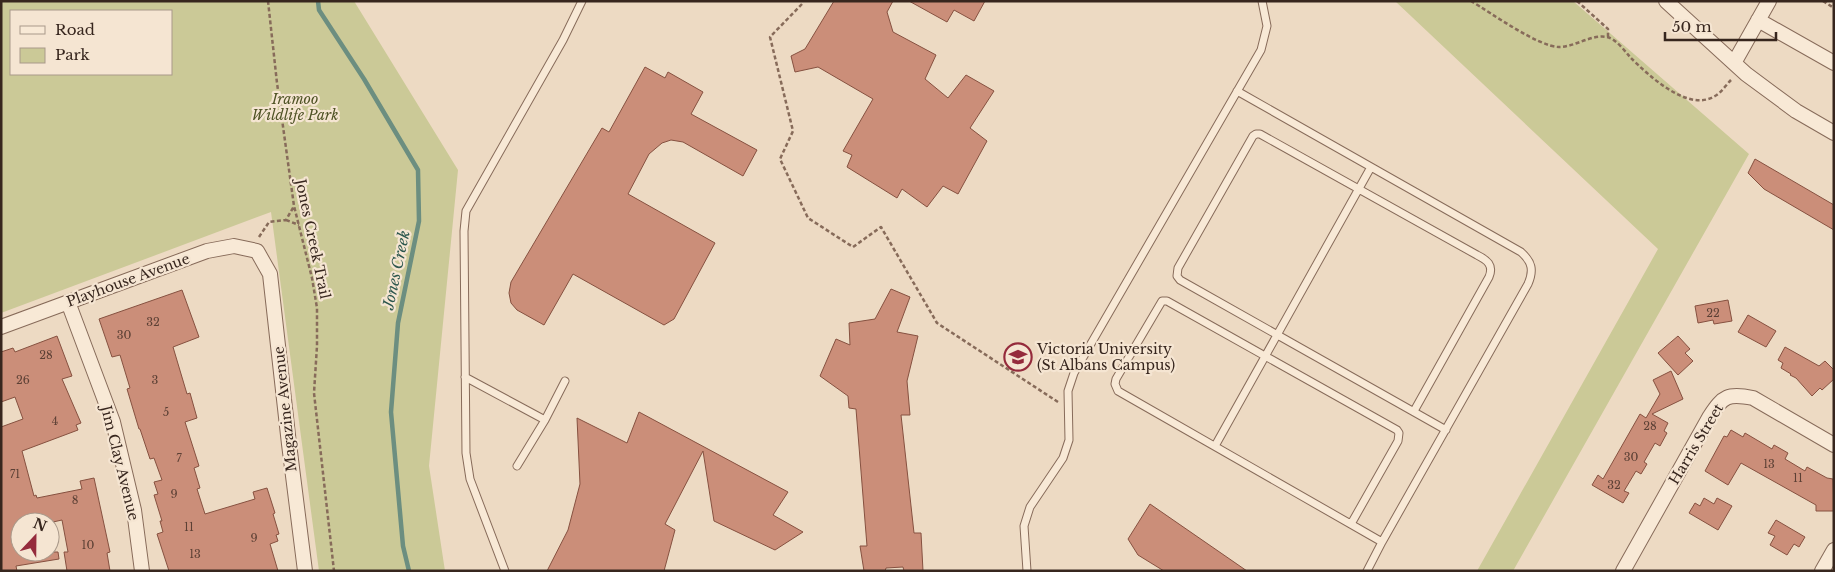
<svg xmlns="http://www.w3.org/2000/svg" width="1835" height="572" viewBox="0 0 1835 572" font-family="'Libre Baskerville',serif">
<rect width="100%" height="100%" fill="#eddac3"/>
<path fill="#cbc997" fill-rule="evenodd" d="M1 1H354L458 170 429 466 445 571H319L271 212 1 313ZM171 11V74H11V11Z
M1395 1H1573L1749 154 1513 571H1477L1658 249Z"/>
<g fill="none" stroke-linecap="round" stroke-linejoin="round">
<path stroke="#6c8e80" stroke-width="4.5" d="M318 1 319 10 364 79 418 170 419 221 398 323 391 412 403 546 409 571"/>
</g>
<path fill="#cb8e79" stroke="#865140" d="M834 1H893L887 12 893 32 936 55 925 79 948 98 966 75 994 91 970 128 987 141 958 194 943 186 927 207 902 189 897 198 847 167 852 155 843 151 873 99 818 67 795 72 791 56 805 49Z
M909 1H985L974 21 954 10 947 22Z
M645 67 665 78 668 72 703 92 691 114 757 150 743 176 683 142 671 140 662 143 649 154 628 194 715 243 674 319 664 325 573 274 544 325 517 310 511 303 509 293 511 282 602 128 609 132Z
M1755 159 1834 205V230L1764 189 1748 173Z
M891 289 910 297 897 332 918 336 907 381 910 415H901L914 533H921L923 571H904L903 567 886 568 885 571H864L860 546H867L856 409 849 408 848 396 820 376 836 339 850 345 849 323 875 319Z
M182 290 199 337 173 347 187 394 190 393 197 418 185 422 199 466 194 468 200 488 197 489 205 514 255 499 253 492 267 488 275 513 273 514 279 534 276 535 278 541 270 544 278 571H169L157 534 163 532 160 521H162L154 495 158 494 154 482 162 480 154 458 150 459 140 429H139L127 389 130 388 120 355 112 357 99 319Z
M1728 300 1732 321 1714 324 1713 320 1698 323 1695 306Z
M1748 315 1776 331 1766 347 1738 332Z
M57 336 72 376 62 379 81 423 76 425 78 430 22 451 34 496 36 495 37 498 82 489 80 481 94 478 110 552 107 553 110 571H67L64 552H68L62 520 53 522H20V552H58L59 559 16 566 17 571H1V427L23 419 15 397 1 402V352L13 348 15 352Z
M1678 336 1690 349 1685 353 1693 361 1678 375 1658 353Z
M1785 347 1819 366 1825 361 1834 370V379L1822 390 1820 388 1812 396 1796 378 1790 375 1791 374 1781 368 1783 363 1778 360Z
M1671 371 1683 399 1652 414 1668 423 1664 431 1667 433 1660 446 1655 443 1644 462 1647 464 1641 474 1636 471 1624 491 1629 493 1623 503 1592 485 1598 475 1603 479 1640 414 1646 418 1660 394 1653 380Z
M639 412 788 492 773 515 803 532 775 550 714 521 703 451 665 524 675 530 664 571H547L568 530 580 484 577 418 627 443Z
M1731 430 1743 437 1745 433 1772 449 1774 445 1788 453 1785 459 1805 471 1807 467 1827 478 1833 479 1834 511H1816V505L1741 463 1728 485 1705 471 1724 436 1727 437Z
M1704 498 1714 504 1717 498 1732 506 1718 530 1689 513 1695 503 1700 506Z
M1150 504 1247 571H1164L1138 555 1128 539Z
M1776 520 1805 537 1799 547 1794 544 1787 555 1770 545 1775 536 1768 533Z"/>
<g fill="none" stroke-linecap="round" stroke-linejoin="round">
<g stroke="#876b5a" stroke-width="9">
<path id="service" d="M1237 91 1521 252C1532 262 1534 270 1528 284L1382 542 1367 571
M465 377 545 420 565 381
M1414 411 1489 277C1494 265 1487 260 1477 255L1260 134H1256L1253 136 1178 268 1177 276 1180 280 1446 430
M1215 446 1371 167
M517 466 545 420
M1351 524 1398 441 1399 433 1397 430 1167 301H1162L1116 379 1115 384 1118 391 1382 542
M505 571 470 479 466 453 464 231 466 211 563 40 582 1
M1027 571 1024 526 1030 507 1063 458 1069 440 1068 391 1074 373 1261 50 1267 26 1262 1"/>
</g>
<g stroke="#876b5a" stroke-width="16">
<path id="minor" d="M1666 1 1746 74 1796 111 1834 133
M1758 20 1834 63
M1734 63 1769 1
M68 302 113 422 134 510 142 571
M1 327 207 251 234 246 257 251 270 274 289 444 305 571
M1623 571 1710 416C1723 396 1728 393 1753 398L1834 445
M1822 571 1834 550"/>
</g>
<path stroke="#876b5a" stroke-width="2.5" stroke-dasharray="4 2.5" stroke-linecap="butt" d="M268 1 277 83 294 206 312 278 317 308V346L314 393 334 571
M1471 1C1491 13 1539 47 1559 47 1575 47 1591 34 1607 37 1616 39 1624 50 1630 57 1648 75 1688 113 1715 96 1721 93 1726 85 1731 80
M1577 1 1608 29V37
M1823 1 1834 8
M802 4 770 37 793 131 780 159 808 218 853 247 881 227 937 323 1058 402
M286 220 299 225
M259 237 269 222 286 220 294 206"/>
<use href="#service" stroke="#f8e9d6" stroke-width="7"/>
<use href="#minor" stroke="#f8e9d6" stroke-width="14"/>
</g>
<defs>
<g id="university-ring" transform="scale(1.4375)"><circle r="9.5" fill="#f5e5d2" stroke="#952b3c" stroke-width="1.5"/><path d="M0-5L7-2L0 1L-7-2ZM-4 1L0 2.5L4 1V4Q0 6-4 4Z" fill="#952b3c"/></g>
</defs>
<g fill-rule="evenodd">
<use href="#university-ring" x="1018" y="357"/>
</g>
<g text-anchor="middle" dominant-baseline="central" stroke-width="4.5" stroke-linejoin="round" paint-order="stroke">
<g font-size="11" fill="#5c4035">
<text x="1713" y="313">22</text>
<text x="153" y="322">32</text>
<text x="124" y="335">30</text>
<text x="46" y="355">28</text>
<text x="23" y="380">26</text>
<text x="155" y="380">3</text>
<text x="166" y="412">5</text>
<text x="55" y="421">4</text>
<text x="1650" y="426">28</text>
<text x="1631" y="457">30</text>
<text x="179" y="458">7</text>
<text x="1769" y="464">13</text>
<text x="15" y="474">71</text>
<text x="1798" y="478">11</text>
<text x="1614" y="485">32</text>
<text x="174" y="494">9</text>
<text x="75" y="500">8</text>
<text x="189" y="527">11</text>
<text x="254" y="538">9</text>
<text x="88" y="545">10</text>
<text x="195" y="554">13</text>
</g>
<g font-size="14" font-style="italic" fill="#4f5325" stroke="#f5e5d2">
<text x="295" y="99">Iramoo<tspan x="295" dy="16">Wildlife Park</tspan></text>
</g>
<g font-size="14" fill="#37261e" stroke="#f5e5d2">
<text transform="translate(313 239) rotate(78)">Jones Creek Trail</text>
<text transform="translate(128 280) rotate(-20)">Playhouse Avenue</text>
<text transform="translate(285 409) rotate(-96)">Magazine Avenue</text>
<text transform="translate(1696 444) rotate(-59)">Harris Street</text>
<text transform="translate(120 463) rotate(76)">Jim Clay Avenue</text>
</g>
<g font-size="14" fill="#37261e" stroke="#f5e5d2" text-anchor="start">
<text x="1037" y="349">Victoria University<tspan x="1037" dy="16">(St Albans Campus)</tspan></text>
</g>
<g font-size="15" font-style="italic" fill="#2d574e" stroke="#f5e5d2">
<text transform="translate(396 270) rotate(-78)">Jones Creek</text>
</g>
</g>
<rect width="1835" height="572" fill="none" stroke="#37261e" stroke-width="5"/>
<rect x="10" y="10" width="162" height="65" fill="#f5e5d2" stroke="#a9998a"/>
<rect x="20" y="26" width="25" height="8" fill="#f8e9d6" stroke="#a9998a"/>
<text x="55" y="35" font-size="15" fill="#37261e">Road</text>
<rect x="20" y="48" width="25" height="15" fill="#cbc997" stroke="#a9998a"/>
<text x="55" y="60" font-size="15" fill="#37261e">Park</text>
<g transform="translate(35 537) rotate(22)"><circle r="24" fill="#f5e5d2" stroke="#a9998a"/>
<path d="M0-4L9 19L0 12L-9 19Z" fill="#952b3c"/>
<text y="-8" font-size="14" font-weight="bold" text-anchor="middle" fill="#37261e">N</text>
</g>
<path d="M1665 32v8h111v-8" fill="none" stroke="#37261e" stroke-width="2.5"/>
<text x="1672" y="32" font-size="15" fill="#37261e" stroke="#f5e5d2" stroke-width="4" paint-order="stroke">50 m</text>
</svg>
